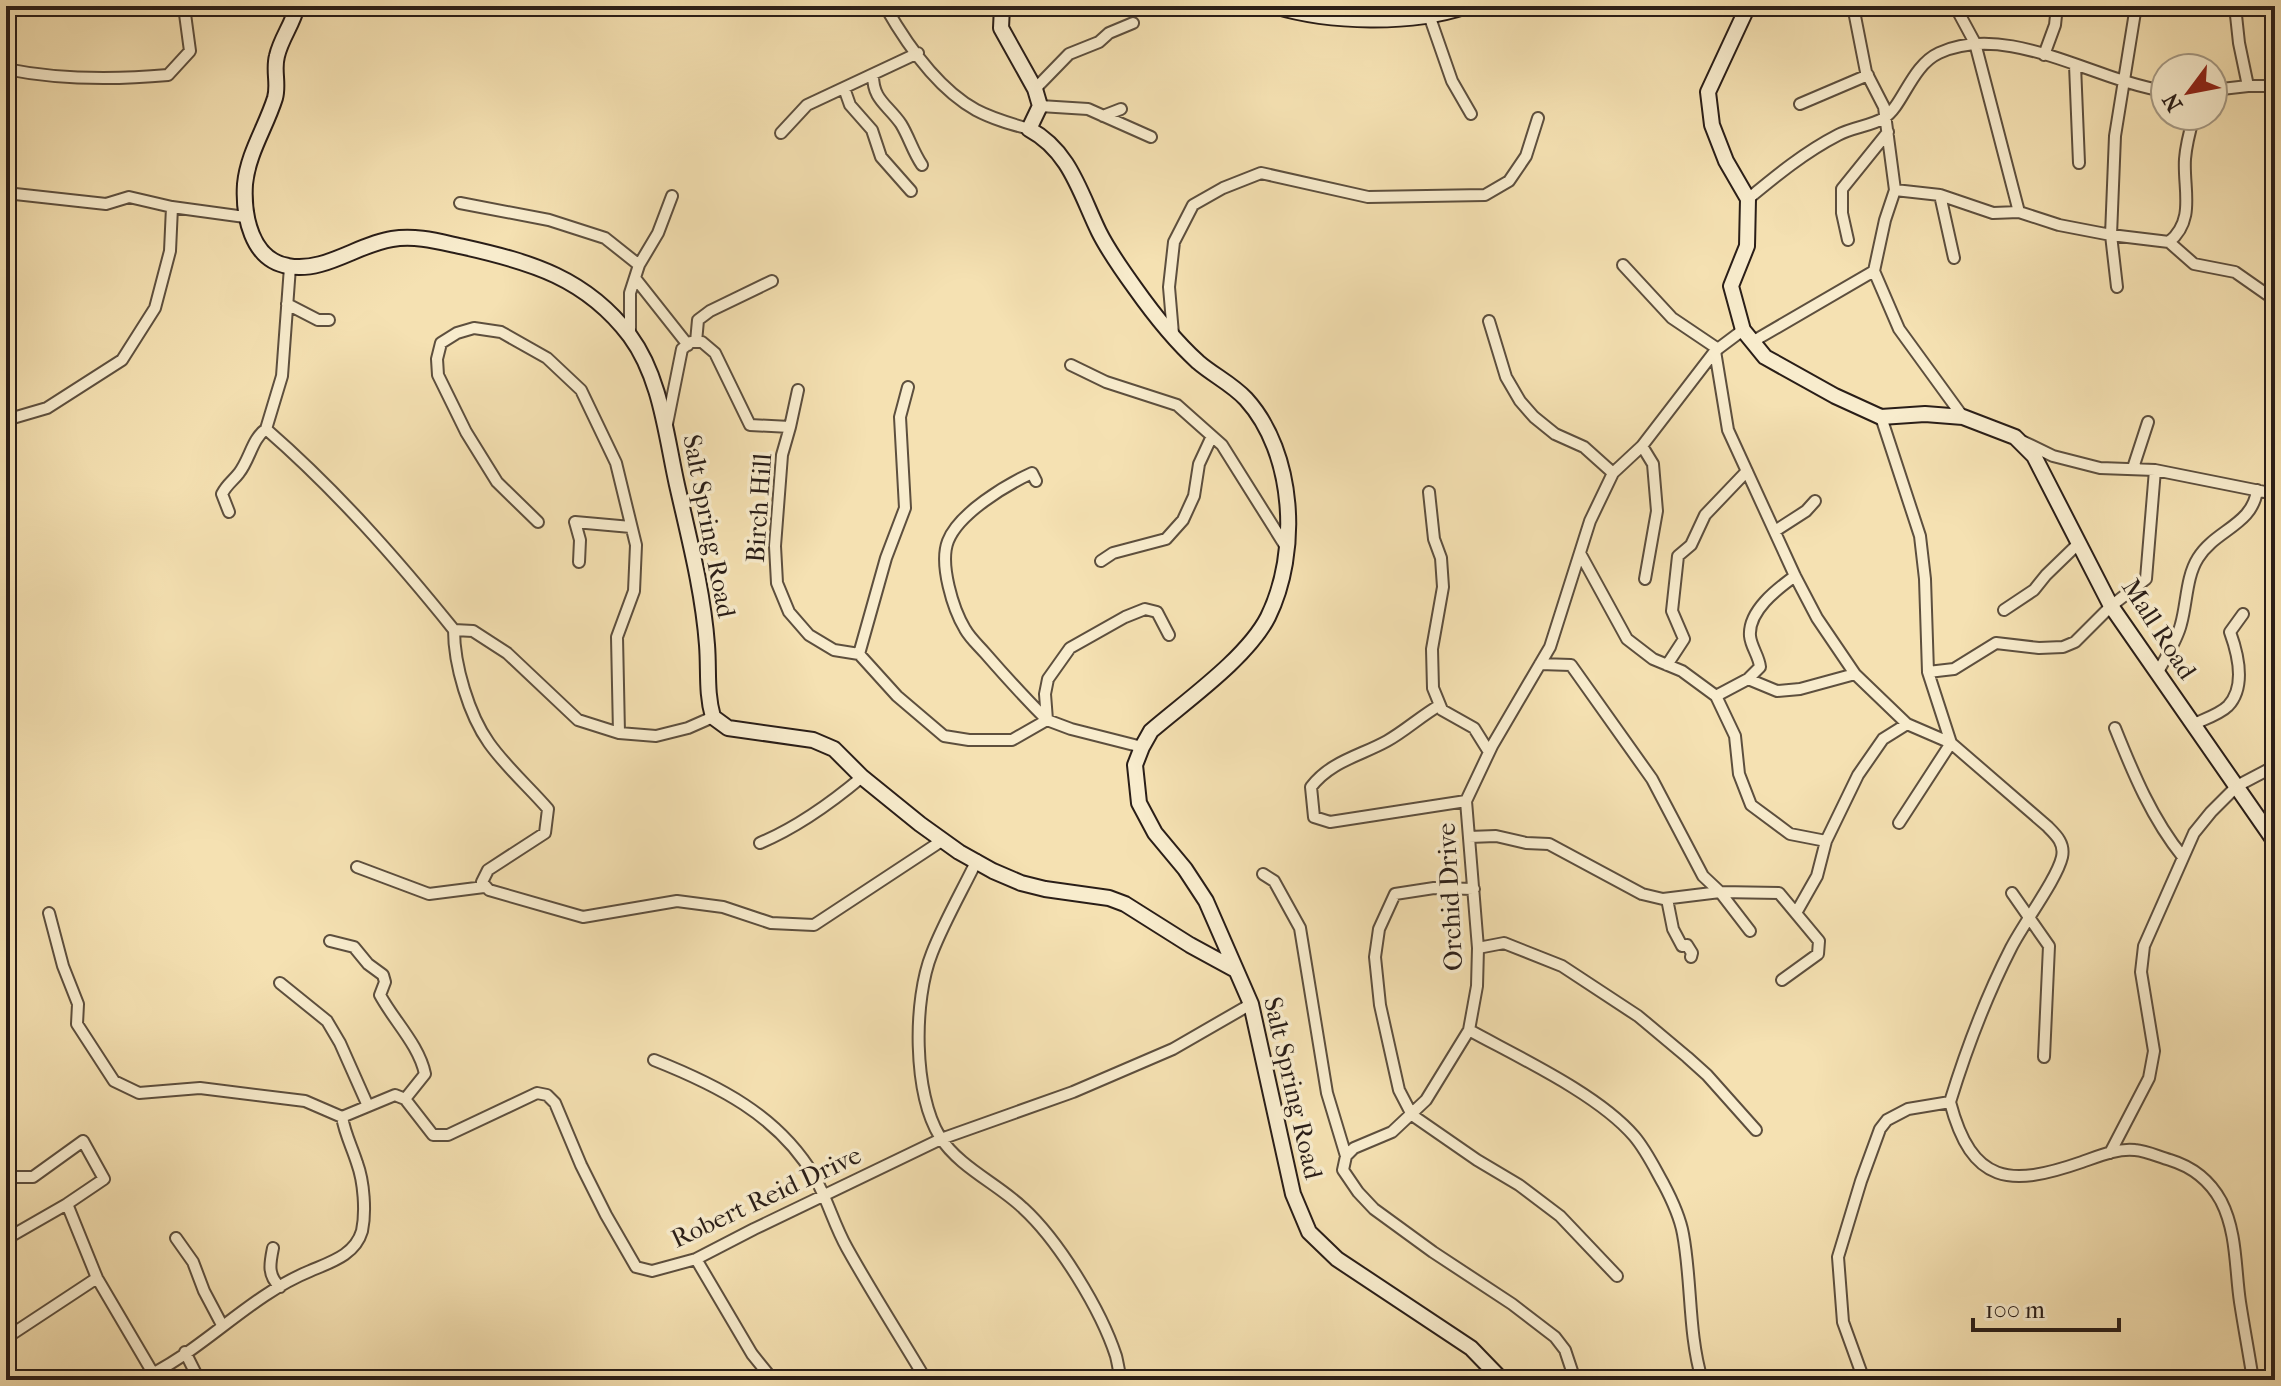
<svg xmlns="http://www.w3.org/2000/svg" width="2281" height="1386" viewBox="0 0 2281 1386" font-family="'IM FELL French Canon',serif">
<rect width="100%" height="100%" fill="#f5e1b2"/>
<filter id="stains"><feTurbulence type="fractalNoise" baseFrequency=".0025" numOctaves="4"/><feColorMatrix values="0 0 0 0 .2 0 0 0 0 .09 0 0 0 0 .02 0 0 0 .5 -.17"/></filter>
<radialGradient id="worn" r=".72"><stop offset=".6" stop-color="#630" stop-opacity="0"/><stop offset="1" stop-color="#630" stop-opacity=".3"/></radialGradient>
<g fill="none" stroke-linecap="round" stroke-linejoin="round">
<g stroke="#5d4f3e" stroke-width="14">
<path id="street" d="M885 6C906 43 938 89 976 110 993 119 1011 124 1029 129
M1782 6 1786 8 1792 6
M1853 6 1866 72 1884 107 1895 190 1885 220 1874 271 1899 329 1963 417
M1955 6 1975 43 2019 212
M2235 6 2239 43 2248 86
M1429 15 1452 81 1471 114
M2044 55 2055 25 2057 6
M2075 65 2079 163
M6 69C60 80 113 80 168 75L190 51 185 14 181 6
M873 75C873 100 887 104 901 124 909 137 913 152 922 165
M844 88 850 105 872 130 881 157 911 191
M1035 89 1069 54 1099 42 1109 33 1133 23
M2213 90 2248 86H2275
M1800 104 1868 75
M1040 106 1088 109 1151 137
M1103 116 1121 109
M781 133 807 105 918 53
M1895 190 1940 195 1993 213 2019 212 2059 225 2111 235 2169 242 2194 264 2235 272 2275 300
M6 193 106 204 129 197 172 207 245 217
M1940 195 1954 258
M1748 199C1777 175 1805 152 1838 135 1853 127 1871 126 1884 118 1903 106 1911 66 1939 53 2008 21 2095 81 2165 91
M460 203 549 220 605 238 639 265
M1848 240 1842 213V189L1888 132
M2169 242C2196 220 2183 189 2185 159 2186 145 2190 130 2194 116
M1623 265 1672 318 1718 349
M290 267 282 376 266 429C336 490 396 558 454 630L473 631 507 653 578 720 619 733 656 736 688 728 713 717
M635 278 688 345
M2117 287 2111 235 2115 136 2136 6
M287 304 318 320H329
M1489 321 1506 377 1520 401 1534 417 1555 434 1584 447 1613 473
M1173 334 1169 287 1174 242 1193 205 1223 188 1261 173 1368 197 1485 195 1509 181 1526 156 1538 118
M630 336V293L639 265 658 233 672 196
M696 342 698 320 710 311 772 281
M1752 342 1874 271
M1715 351 1728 430 1795 576 1817 618 1855 674 1907 724 1951 743 2047 826C2056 835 2065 843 2062 857 2057 879 2023 924 2011 948 1986 997 1966 1050 1950 1102
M1071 365 1106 382 1177 405 1222 445 1286 547
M1881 417 1920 536 1925 579 1928 672 1951 743
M6 420 47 408 122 360 155 308 170 251 172 207
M667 424 682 349 691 342H702L715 353 750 425 790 427 782 455 775 546 777 583 789 612 809 635 834 650 859 654 897 696 944 736 969 740H1012L1047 720 1071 729 1142 747
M790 427 798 390
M2024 442 2053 456 2100 468 2155 470 2275 494
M1642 446 1653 464 1657 511 1645 579
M2133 468 2148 422
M1036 481 1032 473C1006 485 959 513 948 541 939 564 953 609 965 629 970 638 978 645 985 653 1005 676 1025 698 1047 720L1045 694 1048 679 1070 648 1125 617 1145 609 1157 612 1169 635
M1429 492 1434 539 1441 558 1443 587 1432 649 1433 688 1442 710 1474 728 1489 752
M229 512 222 494C227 484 233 481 239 473 250 459 252 439 266 429
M538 522 497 482 466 432 438 375 437 359 441 343 457 333 474 328 501 332 547 358 581 390 616 463 636 545 634 591 617 637 619 733
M1775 531 1806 511 1815 501
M1581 555 1627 639 1653 659 1682 671 1716 696 1735 736 1739 774 1751 805 1790 834 1826 841
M1101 561 1113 553 1166 539 1183 520 1194 496 1199 464 1212 436
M579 562 580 540 575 522 631 527
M2004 610 2034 590 2046 575 2079 543
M454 630C454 665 469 715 489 743 506 767 529 787 548 809L545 833 488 870 482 882 489 890 583 917 677 901 723 907 771 923 814 925 943 840
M859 654 886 558 905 508 900 417 908 387
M1540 664 1571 665 1652 779 1703 876 1720 892 1779 893 1819 941 1818 954 1782 980
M1667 665 1684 639 1672 611 1678 556 1691 545 1705 515 1747 471
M1928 672 1954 669 1996 643 2039 648 2063 647 2075 642 2111 606 2146 579 2155 470
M2157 674C2165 658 2177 641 2181 624 2187 603 2186 577 2198 558 2215 530 2253 525 2257 490
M1748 679 1777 691 1800 689 1855 674
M1716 696 1748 679 1760 667C1759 656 1751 647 1750 636 1748 611 1777 589 1795 576
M1440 705C1421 716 1405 731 1387 741 1360 756 1331 761 1311 787L1314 817 1330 822 1466 801
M2194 724C2205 719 2220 714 2228 706 2246 687 2238 654 2230 632L2243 614
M2115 728C2133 773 2152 819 2183 857
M1899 823 1951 743
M1469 837 1496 836 1526 843 1549 844 1642 894 1663 899 1720 892 1750 931
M760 843C798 827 831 803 862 777
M977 860C962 891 944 922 932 953 913 1000 913 1093 940 1137 959 1167 998 1184 1023 1208 1059 1241 1101 1310 1116 1356 1118 1364 1119 1372 1121 1380
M357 867 429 894 484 887
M1263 874 1274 881 1300 928 1327 1093 1346 1156
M1474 889 1434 888 1395 894 1379 929 1375 957 1380 1005 1399 1090 1412 1115 1477 1160 1519 1185 1560 1216 1617 1276
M2012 893 2049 946 2044 1057
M1667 899 1673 929 1682 946 1687 945 1692 953 1691 957
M49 913 63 966 78 1004 77 1024 114 1081 139 1093 200 1088 305 1101 342 1117 395 1095 405 1099 433 1135H448L537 1093 547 1095 555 1103 581 1165 606 1215 636 1267 652 1271 696 1259 754 1229 941 1139 1073 1092 1173 1049 1251 1004
M1796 913 1817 876 1826 841 1858 775 1883 739 1907 724
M330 941 354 947 368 964 383 975 385 982 380 995C394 1021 419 1045 425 1074L405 1099
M1478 948 1504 943 1562 966 1638 1016 1687 1057 1707 1075 1756 1130
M280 983 327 1021 340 1043 368 1106
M1469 1030C1518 1057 1598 1094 1634 1136 1646 1150 1654 1167 1663 1183 1671 1198 1680 1217 1683 1234 1692 1282 1688 1333 1702 1380
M654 1060C717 1085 778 1115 814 1176 827 1198 834 1225 847 1248 872 1293 900 1336 926 1380
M1950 1102C1972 1185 2010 1187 2082 1162 2099 1156 2118 1148 2135 1150 2147 1151 2159 1157 2170 1160 2193 1167 2210 1181 2221 1201 2237 1232 2235 1268 2240 1302 2244 1328 2249 1354 2253 1380
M2110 1153 2149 1078 2154 1051 2141 972 2144 946 2194 833 2211 812 2237 786 2275 766
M6 1177H33L83 1141 104 1179 67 1204 6 1239
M67 1204 97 1278 157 1380
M176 1238 193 1262 204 1291 222 1325
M273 1248C270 1263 267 1275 280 1287
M696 1259 752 1354 773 1380
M6 1338 97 1278
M185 1352 199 1380
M139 1380C199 1355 248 1296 310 1271 331 1262 355 1255 362 1231 366 1212 364 1182 357 1163 352 1147 345 1134 342 1117
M1575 1380 1565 1350 1555 1337 1512 1304 1433 1252 1374 1209 1358 1192 1343 1170 1346 1156 1354 1148 1392 1132 1426 1100 1469 1030 1477 986 1478 948 1466 801 1492 746 1550 647 1590 521 1613 473 1642 446 1715 351 1743 330
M1864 1380 1843 1322 1838 1257 1861 1181 1880 1129 1887 1120 1908 1109 1950 1102"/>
</g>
<g stroke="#2a1e18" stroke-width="18">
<path id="secondary" d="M297 6C293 24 281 38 277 56 273 70 279 84 275 98 266 127 248 153 245 184 243 215 251 260 288 266 324 273 358 244 392 239 417 235 440 242 464 247 531 262 586 278 630 336 661 378 666 436 677 485 689 538 703 591 707 645 709 670 706 693 713 717L728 728 813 740 834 749 862 777 920 824 959 852 993 871 1021 883 1045 889 1109 898 1125 904 1190 945 1234 969
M1002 6 1001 28 1035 89 1040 106 1029 129C1070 151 1080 193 1099 232 1109 252 1122 270 1135 288 1152 312 1176 342 1198 362 1213 375 1232 384 1246 399 1295 453 1300 552 1268 617 1247 658 1187 700 1151 731L1142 747 1135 765 1139 803 1155 833 1185 869 1206 901 1251 1004 1293 1194 1309 1232 1337 1259 1471 1348 1502 1380
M1274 6C1330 23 1411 25 1467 6
M1748 6 1708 92 1712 125 1726 161 1748 199 1747 246 1731 286 1743 330 1765 357 1835 396 1881 417 1925 414 1963 417 2015 437 2034 456 2111 606 2275 842"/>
</g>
<use href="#street" stroke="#f8eccd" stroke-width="10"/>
<use href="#secondary" stroke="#f8eccd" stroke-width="14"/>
</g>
<g text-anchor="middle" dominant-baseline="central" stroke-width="7" stroke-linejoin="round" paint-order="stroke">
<g font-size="26" fill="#2a1e18" stroke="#f8eccd">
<text transform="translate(759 508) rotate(-86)">Birch Hill</text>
<text transform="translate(709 526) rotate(79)">Salt Spring Road</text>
<text transform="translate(2159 629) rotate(57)">Mall Road</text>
<text transform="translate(1450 897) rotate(-93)">Orchid Drive</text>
<text transform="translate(1293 1088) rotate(77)">Salt Spring Road</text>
<text transform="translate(766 1197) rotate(-25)">Robert Reid Drive</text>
</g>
</g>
<rect width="2281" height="1386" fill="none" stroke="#f5e1b2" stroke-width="32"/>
<rect x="8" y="8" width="2265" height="1370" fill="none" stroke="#2a1e18" stroke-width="4"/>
<rect x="16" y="16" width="2249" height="1354" fill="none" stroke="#2a1e18" stroke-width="2"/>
<g transform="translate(2189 92) rotate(238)"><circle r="38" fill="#f8eccd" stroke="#a69a85" stroke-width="2"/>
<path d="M0-6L14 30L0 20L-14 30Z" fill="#8f2418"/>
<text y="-12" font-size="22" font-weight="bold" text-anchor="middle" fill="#2a1e18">N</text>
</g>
<path d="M1973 1318v12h146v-12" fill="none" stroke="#2a1e18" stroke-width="4"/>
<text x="1985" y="1318" font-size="24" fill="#2a1e18" stroke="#f8eccd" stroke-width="6" paint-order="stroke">100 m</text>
<rect width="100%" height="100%" filter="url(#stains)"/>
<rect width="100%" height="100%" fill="url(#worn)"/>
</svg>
